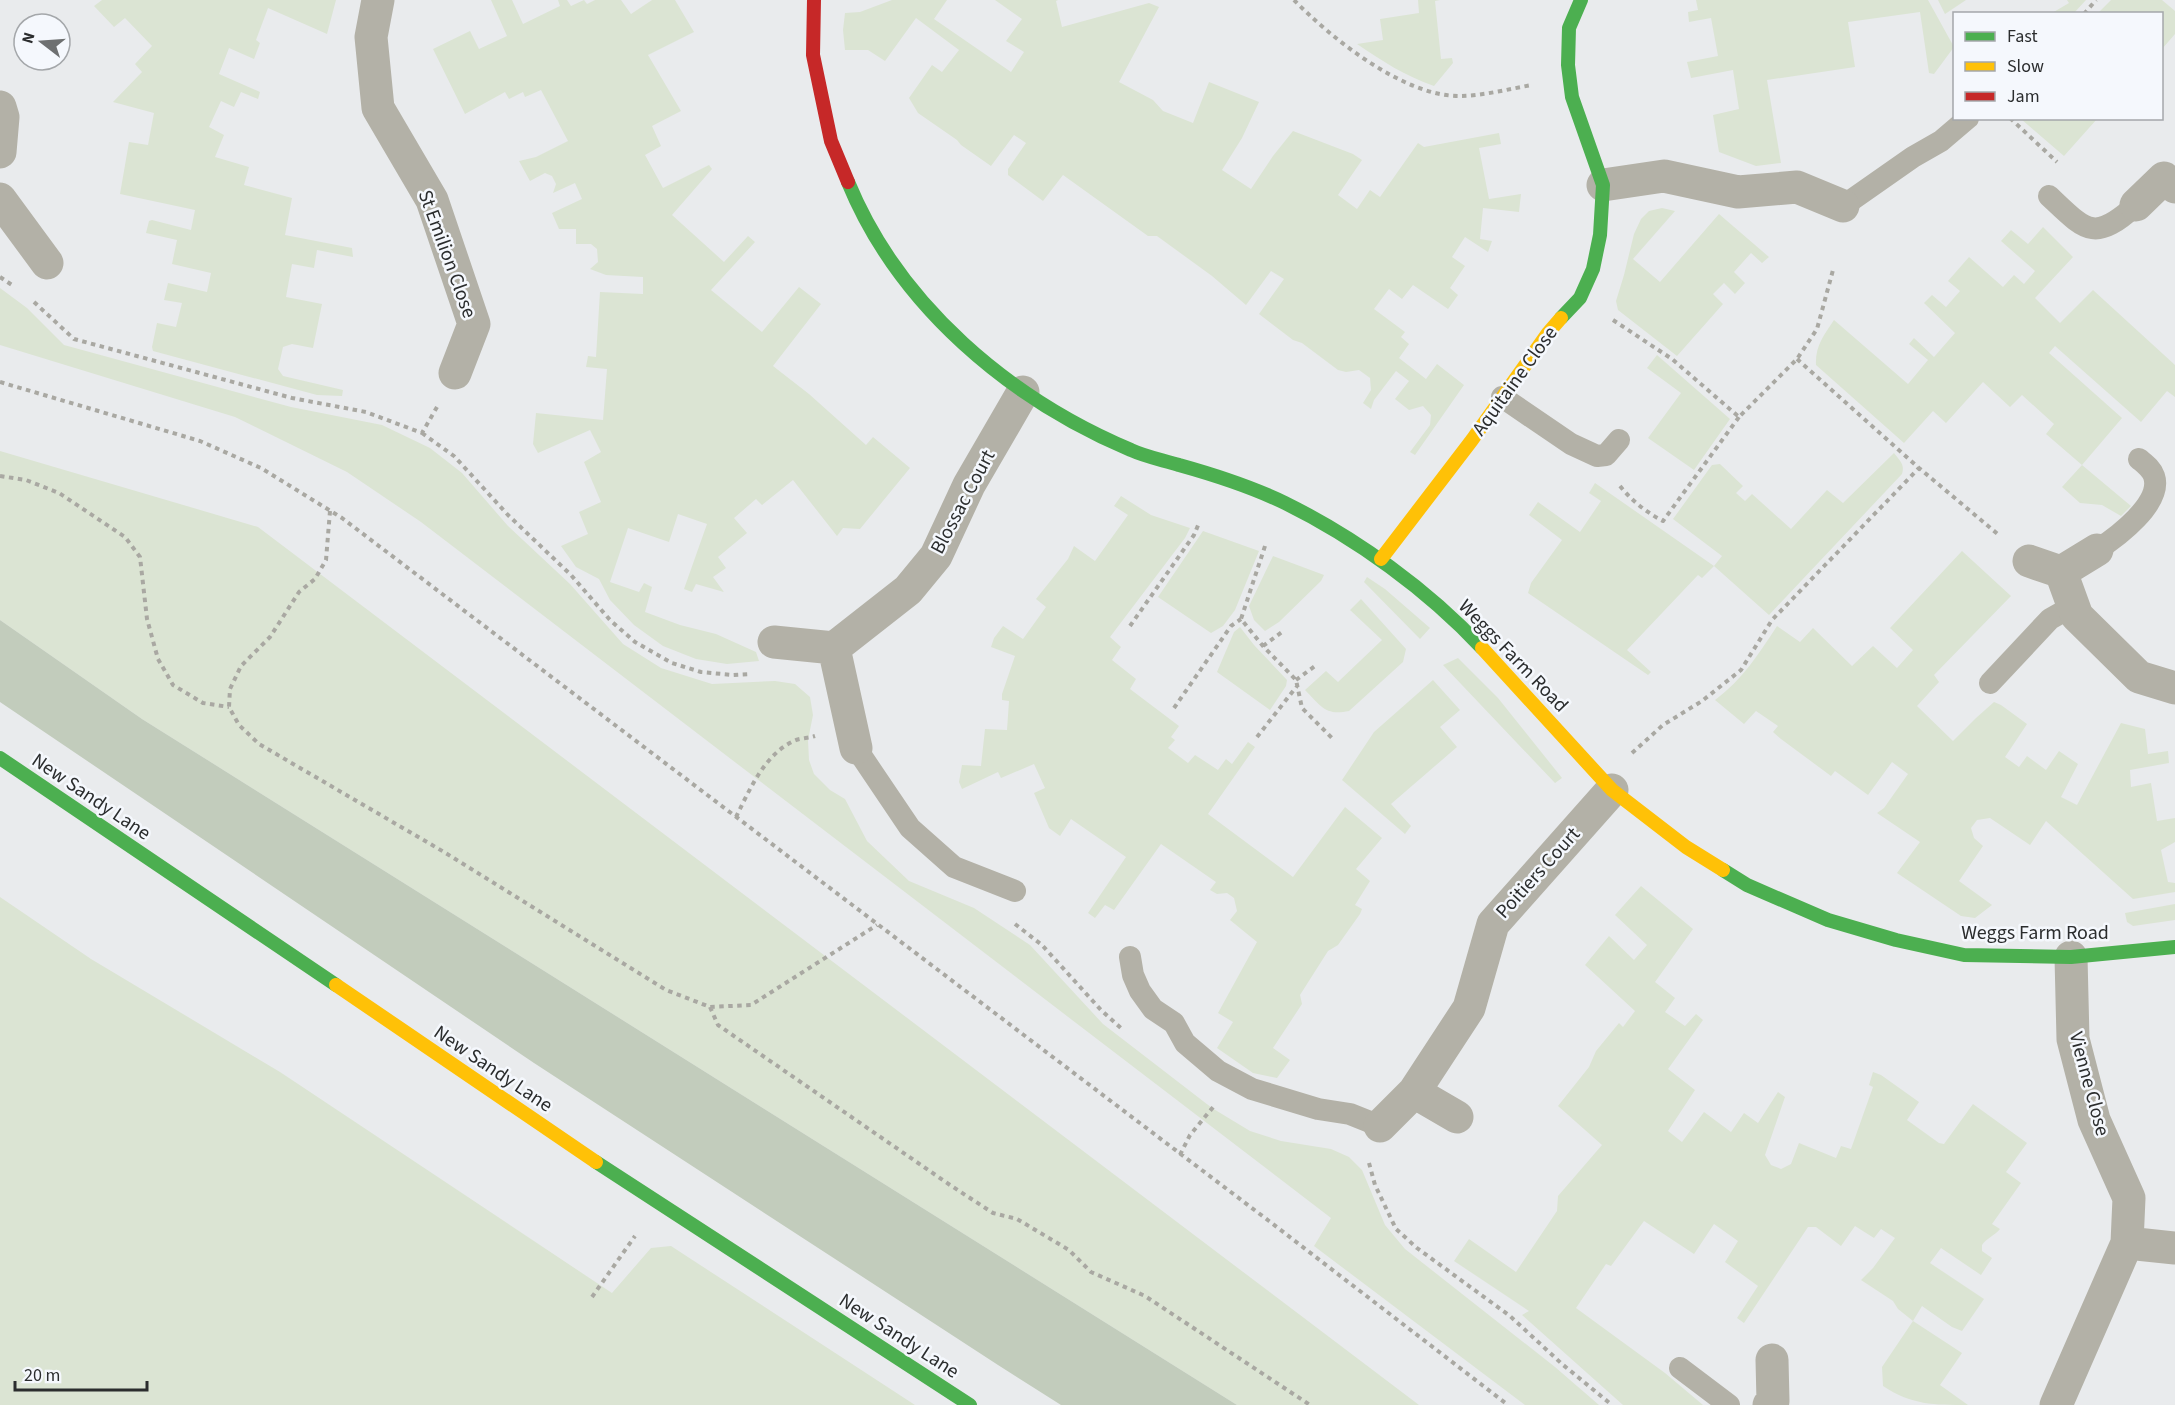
<svg xmlns="http://www.w3.org/2000/svg" width="2175" height="1405" viewBox="0 0 2175 1405" font-family="'Source Sans 3',sans-serif">
<rect width="100%" height="100%" fill="#e9ebed"/>
<path fill="#dbe4d3" d="M102 0H336L327 34 268 8 256 40 260 43 254 59 229 48 219 74 260 92 258 99 241 92 234 107 221 101 209 127 224 135 215 157 249 167 244 185 292 198 285 235 352 248 353 257 317 250 314 268 292 264 286 297 322 304 313 348 292 344 283 347 278 369 283 376 343 390 342 396 317 395 153 351 152 347 157 323 176 327 182 303 164 300 168 283 207 292 211 273 172 264 177 240 146 233 149 221 152 220 191 230 195 210 120 194 129 142 148 145 154 113 113 102 142 72 135 64 152 46 125 18 114 27 94 6Z
M491 0H512L523 24 560 6 558 0H567L571 6 584 0 587 4 595 0H621L631 14 652 0H675L694 32 648 55 681 111 652 126 661 146 645 155 663 188 709 165 712 169 672 215 724 262 748 236 755 242 711 290 762 332 799 287 821 304 773 366 809 394 866 445 873 437 910 468 860 529 843 528 837 536 793 480 762 505 756 499 734 518 747 533 718 557 726 568 713 577 724 592 696 584 692 592 684 589 707 524 678 514 669 542 628 528 610 582 639 592 644 583 652 587 645 612 680 625 716 634 756 652 759 661 727 664 696 659 663 646 634 625 610 600 599 579 576 567 561 546 588 534 579 512 601 502 584 462 601 452 590 430 538 453 533 444 536 413 603 420 607 369 586 367 588 356 596 357 600 292 643 294V277L606 275 590 269 598 262 597 249 591 244H576V229H559L552 213 582 199 575 183 553 193 556 184 552 176 545 173 530 181 519 161 536 157 568 141 541 90 525 97 523 92 509 99 505 92 465 114 433 49 470 31 479 49 507 36Z
M892 0H947L934 19 1011 72 1024 52 1006 41 1022 19 995 0H1058L1056 1 1062 27 1149 3 1159 7 1119 82 1153 100 1163 111 1193 123 1209 82 1259 102 1242 138 1222 170 1251 189 1273 156 1293 131 1353 154 1362 160 1338 195 1357 209 1370 190 1380 197 1418 143 1424 147 1499 133 1501 144 1479 148 1489 199 1521 194 1519 212 1483 208 1480 239 1492 241 1488 252 1465 237 1452 257 1465 266 1450 288 1458 295 1448 309 1413 285 1402 299 1389 289 1374 309 1405 332 1401 337 1409 344 1399 358 1426 379 1437 364 1464 385 1415 455 1410 452 1430 425 1431 415 1423 406 1409 410 1395 399 1409 381 1396 371 1374 400 1371 409 1363 403 1371 390 1370 378 1359 370 1346 372 1338 370 1302 343 1293 340 1259 314 1284 279 1271 271 1246 305 1212 276 1157 236H1148L1063 175 1043 201 1008 175V169L1026 143 1014 135 991 166 961 145 957 140 918 113 909 98 932 65 942 72 959 50 916 18 885 61 868 50H845L843 30 845 13 860 12Z
M1418 0H1440L1435 1 1441 59 1452 58 1453 63 1434 86C1405 76 1382 61 1357 44L1383 40 1380 19 1419 13Z
M1696 0H1928L1954 47 1934 74 1929 73 1920 12 1848 22 1855 67 1767 80 1781 163 1756 166 1719 152 1713 115 1739 109 1733 70 1691 78 1687 62 1718 56 1711 18 1689 22 1688 12 1698 10Z
M1938 0H1966L1945 14Z
M2067 0H2086L2074 13H2052L2069 3Z
M2111 0H2162L2175 11V34L2162 49V14L2098 13Z
M2021 119H2097L2064 156Z
M1662 208 1675 211 1633 259 1660 282 1719 214 1769 257 1762 263 1751 253 1734 272 1745 283 1735 294 1724 283 1713 294 1723 304 1677 356 1618 310 1616 301 1624 275 1634 234 1641 219 1649 211Z
M2043 227 2073 257 2035 298 2060 323 2093 290 2175 365V397L2167 391 2141 422 2055 346 2049 353 2122 418 2082 465 2131 506 2121 516 2102 505 2080 503 2062 487 2082 465 2046 434 2054 424 2022 395 2010 407 1983 382 1946 423 1933 411 1904 443 1816 365C1815 346 1824 335 1834 320L1908 384 1928 360 1909 344 1914 338 1934 357 1955 333 1924 303 1932 295 1946 307 1960 291 1948 281 1969 257 2003 287 2014 275 2024 284 2035 271 2001 241 2011 230 2028 244Z
M0 288 27 308 64 345 291 407 382 425 430 448 462 473 508 526 570 584 623 644 661 668 712 684 775 681 795 684 810 697 813 715 808 740 809 760 814 774 830 790 845 799 867 841 909 881 974 908 1030 945 1103 1024 1212 1108 1250 1131 1281 1141 1331 1149 1349 1157 1362 1170 1385 1225 1405 1249 1555 1367 1599 1405H1525L1314 1246 1331 1218 421 522 347 472 235 417 0 345Z
M1657 355 1730 419 1694 470 1648 438 1681 393 1647 368Z
M0 451 258 527 1419 1405H1237L142 719 0 620Z
M1894 453C1900 461 1905 464 1902 474L1769 615 1714 566 1702 578 1698 575 1627 650 1651 672 1648 675 1528 593 1531 583 1562 540 1529 515 1538 502 1580 532 1601 501 1589 493 1595 483 1714 566 1722 556 1673 519 1712 465 1720 464 1743 486 1736 493 1745 501 1752 494 1791 529 1827 490 1843 503Z
M1121 496 1151 515 1190 528 1185 538 1110 637 1121 647 1112 660 1136 679 1130 689 1179 726 1171 737 1175 740 1168 748 1188 763 1195 755 1218 770 1226 759 1232 764 1248 742 1255 747 1208 814 1293 877 1345 807 1382 838 1356 869 1370 881 1355 905 1362 909 1360 914 1338 945 1328 951 1300 995 1302 1004 1273 1048 1290 1060 1277 1078 1253 1073 1217 1048 1233 1022 1218 1013 1257 942 1230 920 1237 911 1234 898 1227 893 1217 894 1210 890 1216 882 1161 844 1114 910 1105 905 1095 918 1088 913 1126 857 1071 819 1060 836 1049 828 1034 793 1045 788 1034 764 1001 778 998 772 962 789 959 782 962 765 981 766 985 729 1007 730 1009 701 1002 700V694L1015 656 991 647 994 638 1003 626 1023 639 1046 607 1036 599 1068 559 1074 546 1095 561 1128 515 1114 506Z
M1203 531 1259 551 1235 610 1223 626 1211 633 1158 597Z
M1962 551 2011 596 1934 675 1939 682 1917 706 1953 741 1976 718 1994 702 2001 705 2027 724 2005 757 2019 767 2027 756 2046 770 2059 751 2078 764 2061 797 2077 805 2121 723 2145 729 2148 754 2168 751 2169 763 2130 770 2131 787 2151 783 2157 821 2175 818V842L2161 850 2168 882 2175 883V892L2133 899 2046 821 2030 845 1990 818 1977 820 1971 828 1974 838 1983 846 1959 881 1992 905 1975 918 1961 916 1897 873 1920 842 1877 813 1884 808 1908 774 1892 762 1868 795 1835 771 1831 776 1781 739 1773 732 1778 726 1756 711 1744 724 1715 700C1743 679 1758 655 1777 626L1800 642 1813 628 1852 666 1873 646 1897 668 1913 650 1890 628Z
M1273 556 1324 575 1321 581 1279 622 1265 631 1254 620 1249 606Z
M1367 577 1385 589 1430 628 1420 639 1364 582Z
M1361 599 1406 649 1403 662 1349 711C1325 716 1321 706 1305 690L1326 671 1338 682 1382 640 1350 610Z
M1240 627 1254 645 1287 680 1286 686 1270 710 1217 672 1234 632Z
M1458 658 1498 698 1562 778 1555 783 1443 665Z
M1433 680 1460 710 1440 727 1457 747 1391 804 1411 826 1405 834 1342 780 1374 732Z
M1641 886 1693 929 1655 982 1675 998 1665 1012 1685 1026 1696 1014 1703 1020 1668 1069 1695 1090 1668 1131 1682 1142 1704 1112 1731 1132 1744 1113 1758 1123 1778 1092 1785 1097 1765 1155 1771 1165 1781 1169 1791 1164 1799 1143 1836 1158 1841 1146 1851 1149 1873 1087 1869 1085 1873 1072 1881 1075 1919 1102 1907 1120 1939 1143 1944 1144 1973 1104 2027 1143 2006 1172 2021 1183 1992 1224 2000 1229C1994 1236 1987 1238 1982 1245V1251L1992 1258 1981 1275 1941 1248 1930 1263 1984 1299 1962 1331 1952 1327 1922 1306 1913 1321 1962 1353 1940 1385 1968 1405C1934 1405 1911 1405 1883 1386L1882 1367 1913 1321 1898 1309 1893 1301 1861 1280 1873 1268 1895 1238 1881 1229 1874 1238 1855 1226 1841 1246 1816 1227H1808L1744 1323 1737 1318 1758 1286 1725 1262 1738 1241 1714 1224 1694 1254 1644 1221 1611 1266 1606 1264 1576 1308 1665 1373 1703 1405H1623L1522 1315 1529 1311 1454 1261 1469 1239 1516 1272 1557 1211 1558 1196 1602 1145 1558 1106 1589 1067 1596 1051 1619 1023 1623 1027 1635 1011 1585 965 1609 936 1634 960 1647 945 1615 915Z
M0 897 91 959 280 1072 612 1293 651 1248 671 1246 915 1405H0Z
M2175 904V920L2133 926 2127 922 2125 913Z"/>
<path fill="#c2ccbc" d="M0 620 142 719 1237 1405H1061L998 1365 534 1063 0 702Z"/>
<g fill="none" stroke-linecap="round" stroke-linejoin="round">
<path stroke="#a9a8a2" stroke-width="4" stroke-dasharray="4.5 4.5" stroke-linecap="butt" d="M1294 0C1331 38 1403 96 1459 96 1482 96 1509 89 1532 85
M2084 14 2096 0
M2010 118 2057 162
M0 277 12 285
M34 302 74 339 292 398 366 412 422 433 437 407
M1613 320 1672 359 1739 417 1797 359 1817 329 1833 270
M1797 359 1919 468 2000 536
M0 382 200 441 261 468 342 518 1269 1221 1508 1405
M422 433 454 456 508 515 571 575 610 620 635 642 672 663 701 672 733 675 751 674
M0 476 26 480 59 493 125 537 140 557 147 619 158 659 173 685 203 703 229 707
M1620 486C1632 501 1646 512 1663 521L1739 417
M330 511 326 560 315 579 299 592 270 637 241 666 230 689 229 707 239 725 259 744 444 852 666 990 710 1007 751 1005 877 925
M1265 546 1241 619 1263 646 1296 680 1302 708 1334 740
M1130 626 1194 535 1199 523
M1263 646 1282 632
M1296 680 1315 666
M1174 708 1231 626 1241 619
M1257 737 1297 686
M1632 753 1663 725 1702 701 1741 670 1772 620 1919 468
M736 817C750 789 765 753 796 740 802 738 809 738 815 736
M1015 924 1042 945 1101 1010 1123 1030
M710 1007 718 1025 950 1185 993 1213 1017 1219 1069 1250 1091 1272 1145 1296 1310 1405
M1180 1155 1190 1135 1214 1106
M1369 1163 1375 1185 1396 1229 1417 1248 1510 1316 1562 1364 1612 1405
M592 1297 635 1236"/>
<path stroke="#b3b1a7" stroke-width="22" d="M2049 196C2086 231 2094 243 2136 205
M1843 206 1913 157 1941 141 1968 118
M1502 397 1571 444 1597 456 1606 455 1619 440
M2097 550C2117 537 2163 503 2154 476 2151 468 2145 464 2139 459
M1990 683 2050 619 2073 606
M856 748 910 828 954 867 1015 891
M1130 957 1133 975 1140 991 1153 1009 1174 1023 1185 1043 1218 1071 1252 1089 1318 1109 1350 1114 1380 1126
M1680 1368 1729 1405"/>
<path stroke="#b3b1a7" stroke-width="33" d="M378 0 371 37 378 108 432 200 474 324 455 373
M0 107 3 117 0 152
M1603 185 1664 176 1738 192 1797 187 1843 206
M0 199 47 263
M2136 205 2164 178 2175 187
M2029 561 2061 572 2077 616 2139 677 2175 688
M2061 572 2097 550
M774 642 834 648
M856 748 834 648 908 590 936 556 969 485 1023 392
M2071 957 2073 1039 2094 1120 2129 1198 2127 1243 2175 1248
M1414 1092 1457 1117
M1380 1126 1414 1092 1469 1008 1493 924 1612 790
M1769 1405 1773 1401 1772 1360
M2056 1405 2127 1243"/>
<path stroke="#4caf50" stroke-width="14" d="M848 182C899 306 1010 399 1131 450 1146 457 1163 460 1179 465 1215 475 1252 487 1285 503 1356 538 1428 590 1482 648
M1561 318 1580 298 1593 269 1600 235 1603 185 1572 97 1568 65 1569 28 1581 0
M0 758 336 985
M1723 870 1747 885 1828 920 1896 940 1964 955 2071 957 2175 947
M596 1162 970 1405"/>
<path stroke="#ffc107" stroke-width="14" d="M1381 559 1472 440 1548 333 1561 318
M1482 648 1612 790 1686 847 1723 870
M336 985 596 1162"/>
<path stroke="#c62828" stroke-width="14" d="M814 0 813 55 831 141 848 182"/>
</g>
<g text-anchor="middle" dominant-baseline="central" stroke-width="5" stroke-linejoin="round" paint-order="stroke">
<g font-size="20" fill="#2b2d2e" stroke="#f5f8fd">
<text transform="translate(447 254) rotate(70)">St Emilion Close</text>
<text transform="translate(1515 381) rotate(-54)">Aquitaine Close</text>
<text transform="translate(963 502) rotate(-62)">Blossac Court</text>
<text transform="translate(1513 656) rotate(46)">Weggs Farm Road</text>
<text transform="translate(91 797) rotate(34)">New Sandy Lane</text>
<text transform="translate(1538 873) rotate(-48)">Poitiers Court</text>
<text x="2035" y="933">Weggs Farm Road</text>
<text transform="translate(493 1069) rotate(34)">New Sandy Lane</text>
<text transform="translate(2089 1084) rotate(75)">Vienne Close</text>
<text transform="translate(899 1336) rotate(33)">New Sandy Lane</text>
</g>
</g>
<rect x="1953" y="12" width="210" height="108" fill="#f5f8fd" stroke="#a4a7aa" stroke-width="1.5"/>
<rect x="1965" y="32" width="30" height="9" fill="#4caf50" stroke="#a4a7aa" stroke-width="1.5"/>
<text x="2007" y="42" font-size="18" fill="#2b2d2e">Fast</text>
<rect x="1965" y="62" width="30" height="9" fill="#ffc107" stroke="#a4a7aa" stroke-width="1.5"/>
<text x="2007" y="72" font-size="18" fill="#2b2d2e">Slow</text>
<rect x="1965" y="92" width="30" height="9" fill="#c62828" stroke="#a4a7aa" stroke-width="1.5"/>
<text x="2007" y="102" font-size="18" fill="#2b2d2e">Jam</text>
<g transform="translate(42 42) rotate(287)"><circle r="28" fill="#f5f8fd" stroke="#a4a7aa" stroke-width="1.5"/>
<path d="M0-4.5L10 22L0 15L-10 22Z" fill="#6e7071"/>
<text y="-9" font-size="16" font-weight="bold" text-anchor="middle" fill="#2b2d2e">N</text>
</g>
<path d="M15 1381v9h132v-9" fill="none" stroke="#2b2d2e" stroke-width="3"/>
<text x="24" y="1381" font-size="18" fill="#2b2d2e" stroke="#f5f8fd" stroke-width="4.5" paint-order="stroke">20 m</text>
</svg>
